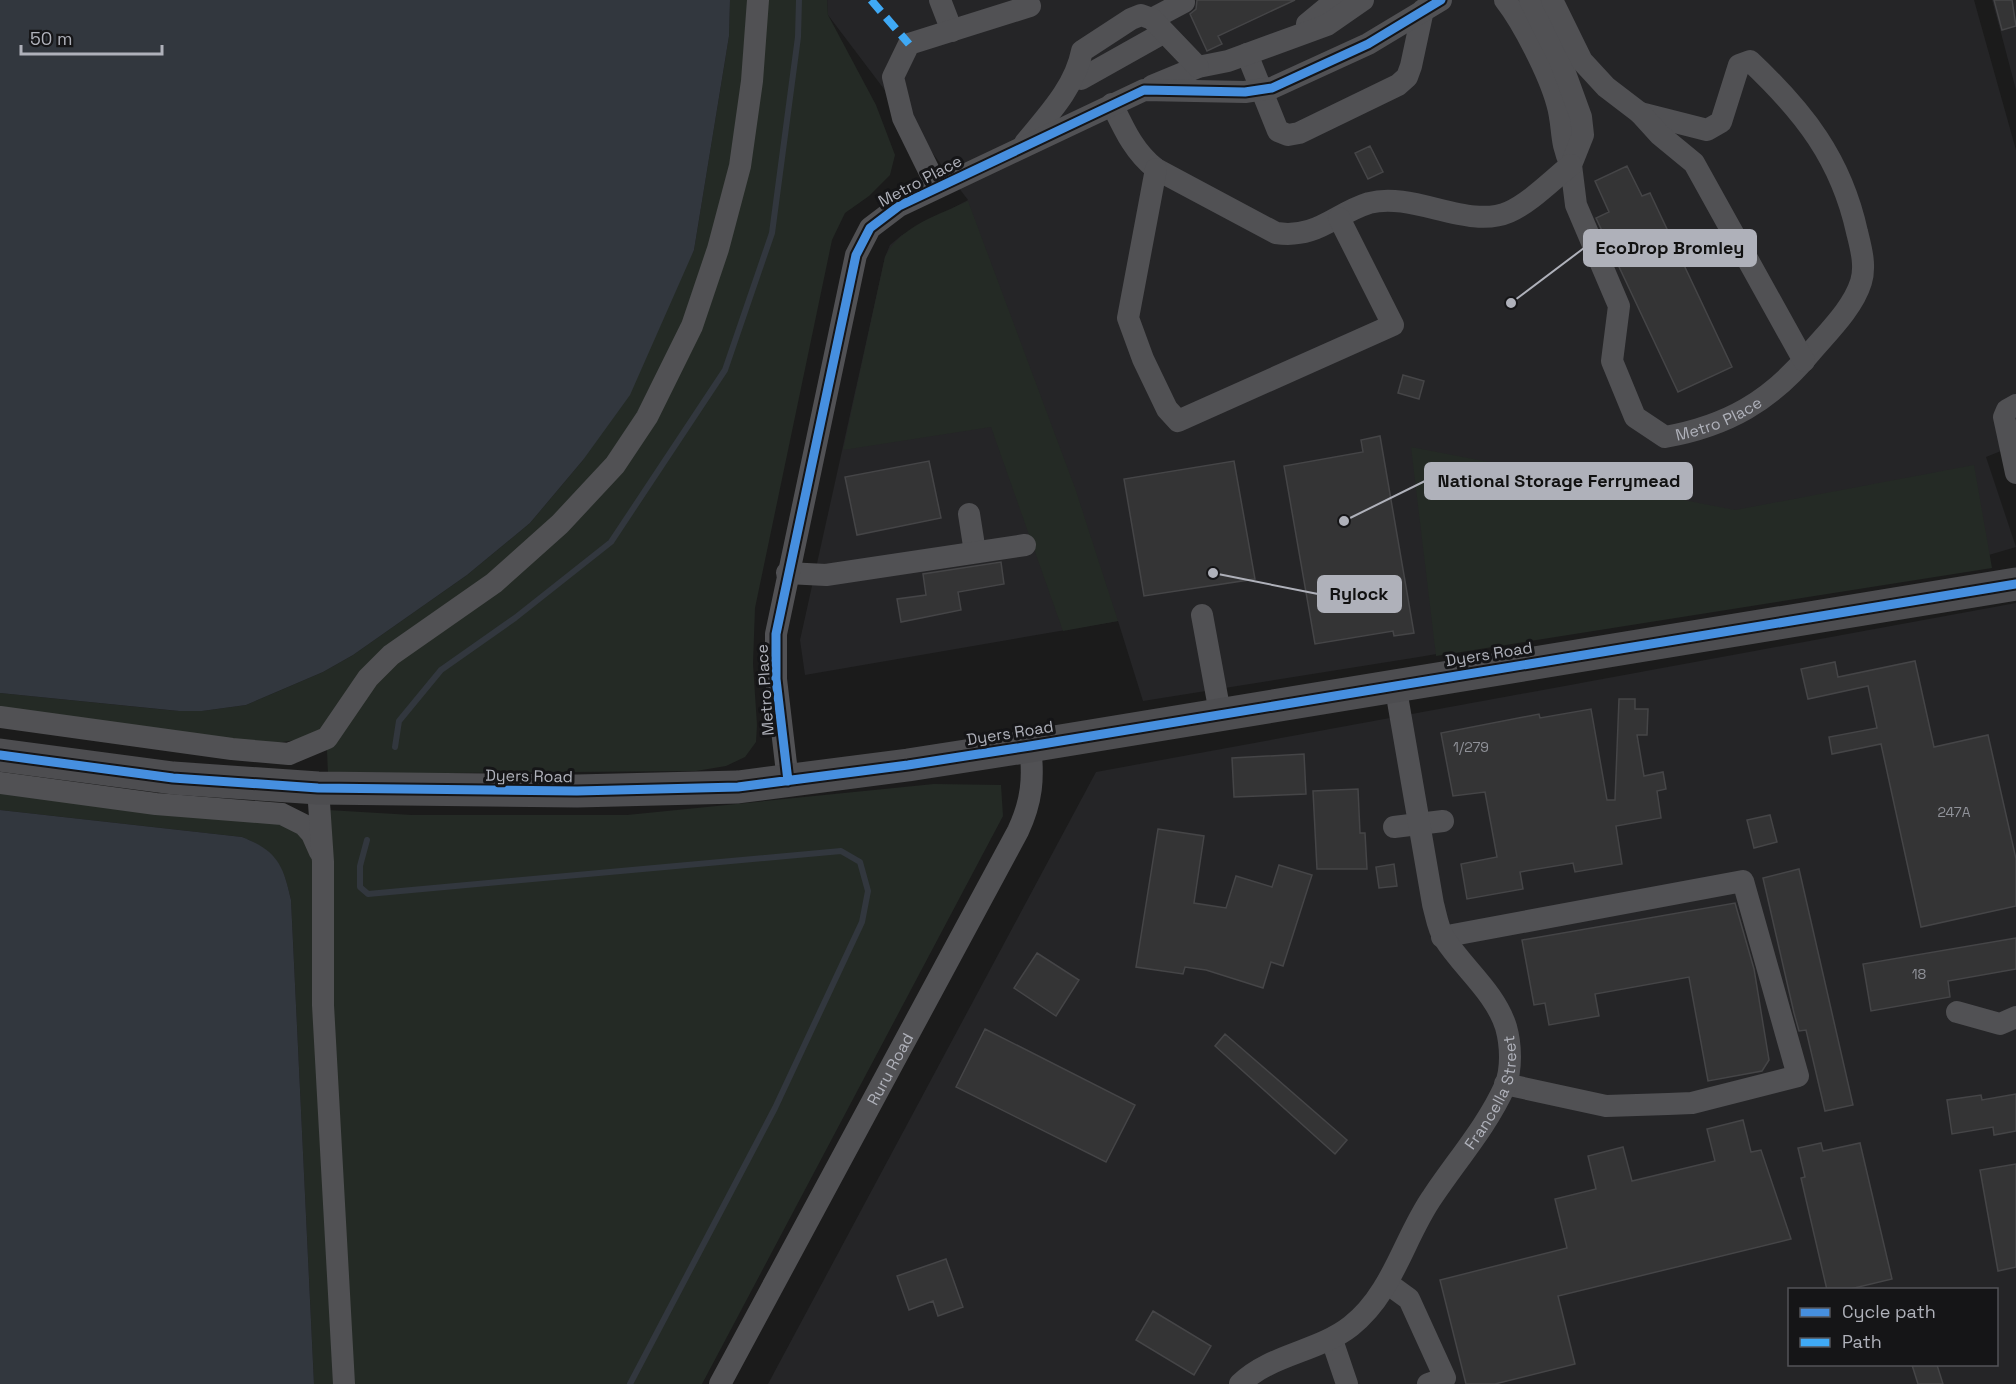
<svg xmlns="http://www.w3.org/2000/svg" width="2016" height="1384" viewBox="0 0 2016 1384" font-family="'Space Grotesk',sans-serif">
<rect width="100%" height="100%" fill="#1b1b1b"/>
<path fill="#252527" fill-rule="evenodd" d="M827 0H1974L2016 150V445L1986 457 2016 547 1955 565 1419 657 1143 701 1118 621 805 675 800 640 885 257 890 245 902 235 968 200 828 15Z
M1992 0H2016V90L2001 33Z
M2016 603V1384H768L1096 772ZM1790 1290H1996V1364H1790Z"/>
<path fill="#242a25" d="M730 0H827L828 15 876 105 895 155 890 175 869 196 845 213 832 240 755 608 753 664 757 725 756 742 745 757 726 766 696 771 328 774 326 727 296 740 269 744 0 715V693L178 711H202L246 705 323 672 353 655 467 575 530 523 583 460 694 250 729 36Z
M968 201 1075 488 1118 621 1063 631 991 427 843 450 885 257C900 226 939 215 968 201Z
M1411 447 1735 510 1974 465 1992 568 1436 656Z
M934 784 1001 785 1003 816 702 1384H314L291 900C283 864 276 851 242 837L0 810V789L289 823 328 810 412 815H627Z"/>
<path fill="#32373e" d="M0 0H730L729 36 694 250 630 395 583 460 530 523 467 575 353 655 323 672 246 705 202 711H179L0 693Z
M0 810 242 837C277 851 283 864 291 900L314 1384H0Z"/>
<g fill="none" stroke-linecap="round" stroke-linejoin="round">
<path stroke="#32373e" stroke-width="6" d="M395 747 399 721 441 670 515 618 611 542 725 370 772 233 798 37 799 0
M367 840 360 866V887L368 894 841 851 860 862 868 891 862 922 775 1108 630 1384"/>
</g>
<path fill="#343435" stroke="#454547" stroke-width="1.5" d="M1197 0H1295L1218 36 1222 44 1207 51 1190 14 1196 9Z
M1994 0H2012L2016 26 2002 30Z
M1370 146 1383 172 1368 179 1355 153Z
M1627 166 1642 196 1650 193 1732 367 1678 392 1596 218 1609 212 1595 181Z
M1403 375 1424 381 1419 399 1398 393Z
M1380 436 1414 633 1394 636 1393 631 1315 644 1284 466 1363 452 1361 440Z
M929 461 941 518 857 535 845 477Z
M1234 461 1255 579 1144 596 1124 479Z
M1001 562 1004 584 958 592 961 610 901 622 897 599 926 595 923 574Z
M1915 661 1934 747 1988 735 2016 859V906L1921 927 1881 744 1832 754 1829 737 1877 728 1868 686 1808 699 1801 669 1835 662 1838 677Z
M1619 699H1635V709H1648L1647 735H1637L1644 776 1663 772 1666 789 1657 791 1661 818 1616 826 1622 864 1575 872 1573 863 1520 872 1523 889 1467 899 1461 864 1497 857 1485 792 1453 796 1441 733 1539 714 1540 718 1591 709 1607 800H1615Z
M1304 754 1306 794 1234 797 1232 758Z
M1358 789 1360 833H1365L1367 869H1317L1313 791Z
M1770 815 1777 842 1754 848 1747 820Z
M1158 829 1204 836 1194 903 1226 908 1236 876 1272 887 1279 865 1312 875 1283 966 1271 962 1263 988 1206 970 1185 967 1183 974 1136 967Z
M1394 864 1397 886 1379 888 1376 867Z
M1799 869 1853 1105 1825 1111 1806 1030 1799 1031 1794 1013 1763 878Z
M1735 903 1754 969 1769 1060 1762 1071 1708 1081 1689 977 1595 994 1599 1016 1549 1025 1545 1003 1534 1005 1522 940Z
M2016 938V969L1948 981 1950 997 1871 1011 1863 964Z
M1037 953 1079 980 1056 1016 1014 988Z
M985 1029 1135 1105 1106 1162 956 1087Z
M1225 1034 1347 1140 1335 1154 1215 1046Z
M2016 1094V1131L1994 1135 1993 1127 1952 1134 1947 1100 1981 1095 1982 1100Z
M1743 1120 1751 1152 1761 1150 1791 1239 1558 1296 1575 1364 1495 1384H1466L1440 1280 1567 1248 1555 1199 1596 1189 1588 1156 1623 1147 1632 1181 1715 1161 1707 1129Z
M1821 1143 1823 1151 1860 1143 1892 1279 1846 1290H1827L1801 1178 1805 1177 1798 1148Z
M2016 1164V1267L1998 1271 1980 1170Z
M946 1259 963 1307 938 1316 933 1301 909 1310 897 1276Z
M1153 1311 1211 1346 1194 1375 1136 1340Z
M1912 1365H1937L1943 1384H1918Z"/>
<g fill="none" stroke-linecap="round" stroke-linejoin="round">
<g stroke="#515154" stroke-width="22">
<path d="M940 0 952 31"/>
<path d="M1505 0C1523 23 1549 74 1557 103 1564 126 1559 141 1571 165"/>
<path id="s1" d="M1530 0 1561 62 1581 117 1583 135 1571 165 1576 205 1619 306 1612 361 1635 417 1665 437C1727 426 1771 401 1811 352 1828 332 1853 308 1861 282 1866 266 1861 248 1857 232 1841 159 1804 112 1750 61L1739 65 1721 122 1707 130 1640 113"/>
<path d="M1552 0 1582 61 1606 87 1640 113 1660 135 1694 163 1804 361"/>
<path d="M1152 19 1184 2"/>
<path d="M1307 24 1336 0"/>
<path d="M1247 54 1278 131 1288 135 1299 133 1398 85 1407 77 1411 66 1423 10"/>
<path d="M1081 79 1163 33"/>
<path d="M1152 86 1198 67 1228 61 1327 25 1363 0"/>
<path d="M1112 104C1124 129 1134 152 1156 169L1276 233C1317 239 1334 214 1369 203 1413 191 1468 230 1509 212 1531 202 1552 180 1571 165"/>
<path d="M1025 143C1048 115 1075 87 1082 51L1131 19 1141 15 1152 19 1198 67"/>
<path d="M1156 169 1128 318 1143 359 1167 409 1178 421 1393 325 1339 218"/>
<path d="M937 187 903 118 893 77 909 44 1030 6"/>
<path d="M2016 405 2007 410 2004 417 2016 473"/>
<path d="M969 514 975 552"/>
<path d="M787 573 826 575 1025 545"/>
<path d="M1202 615 1220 713"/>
<path d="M0 717 232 749 289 754 327 738 368 678 391 655 494 583 560 524 615 465 647 417 692 326 718 249 740 166 752 81 758 0"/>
<path d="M788 781 776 679V634L856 255 870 228 899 206 1144 90 1245 92 1272 88 1368 44 1441 0"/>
<path d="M0 783 156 804 282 814 304 825 312 834 320 852"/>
<path d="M318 788 323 862V1005L344 1384"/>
<path d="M1394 827 1443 821"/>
<path d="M1442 937 1743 881 1798 1076 1692 1103 1668 1104 1606 1106 1505 1084"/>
<path d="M1957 1012 2000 1024 2016 1017"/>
<path d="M1387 1283 1409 1299 1445 1378 1428 1384"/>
<path d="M1332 1340 1347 1384"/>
<path id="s2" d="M720 1384 1018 831C1032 801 1034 778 1030 746"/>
<path id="s3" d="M1240 1384C1271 1354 1318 1352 1351 1326 1393 1293 1404 1237 1433 1196 1457 1160 1487 1126 1505 1086 1512 1069 1511 1045 1506 1027 1495 992 1463 968 1444 938 1438 929 1436 915 1433 904L1395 684"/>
</g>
<path stroke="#4d4d50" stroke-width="33" d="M0 755 173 778 318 788 577 791 738 787 908 765 1030 746 2016 584"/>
<path stroke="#3fa9f5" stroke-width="8" stroke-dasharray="15 8" stroke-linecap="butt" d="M871 0 909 44"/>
<g stroke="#151517" stroke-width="13">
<path id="cycleway" d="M0 755 173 778 318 788 577 791 738 787 908 765 1030 746 2016 584
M788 781 776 679V634L856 255 870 228 899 206 1144 90 1245 92 1272 88 1368 44 1441 0"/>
</g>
<use href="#cycleway" stroke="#468fdf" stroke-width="9"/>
</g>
<g text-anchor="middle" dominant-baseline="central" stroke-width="6" stroke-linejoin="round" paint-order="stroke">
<g font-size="14" fill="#909299">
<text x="1471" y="747">1/279</text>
<text x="1954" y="812">247A</text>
<text x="1919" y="974">18</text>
</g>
<g font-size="16" fill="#afb1ba" stroke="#151517">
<text transform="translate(920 181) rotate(-28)">Metro Place</text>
<text stroke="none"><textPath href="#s1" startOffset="537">Metro Place</textPath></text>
<text transform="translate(1489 654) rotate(-9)">Dyers Road</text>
<text transform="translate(765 690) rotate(-94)">Metro Place</text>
<text transform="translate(1010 733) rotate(-9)">Dyers Road</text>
<text transform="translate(529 776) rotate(1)">Dyers Road</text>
<text stroke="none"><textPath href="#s2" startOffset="358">Ruru Road</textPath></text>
<text stroke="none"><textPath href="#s3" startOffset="402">Francella Street</textPath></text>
</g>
</g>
<path fill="none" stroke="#afb1ba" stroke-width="2" d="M1511 303L1584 248M1344 521L1425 481M1213 573L1318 594"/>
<g fill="#afb1ba" stroke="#151517" stroke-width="2">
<circle cx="1511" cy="303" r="6"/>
<circle cx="1344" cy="521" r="6"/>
<circle cx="1213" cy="573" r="6"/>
</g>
<g fill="#afb1ba" stroke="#afb1ba" stroke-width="2">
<rect x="1584" y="230" width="172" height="36" rx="6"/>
<rect x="1425" y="463" width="267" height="36" rx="6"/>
<rect x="1318" y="576" width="83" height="36" rx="6"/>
</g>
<g font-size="18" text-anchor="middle" font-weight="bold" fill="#111">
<text x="1670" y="254">EcoDrop Bromley</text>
<text x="1559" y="487">National Storage Ferrymead</text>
<text x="1359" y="600">Rylock</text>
</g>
<rect x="1788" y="1288" width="210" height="78" fill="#151517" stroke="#535358" stroke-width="1.5"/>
<rect x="1800" y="1308" width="30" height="9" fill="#468fdf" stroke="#535358" stroke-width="1.5"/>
<text x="1842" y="1318" font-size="18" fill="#afb1ba">Cycle path</text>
<rect x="1800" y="1338" width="30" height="9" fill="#3fa9f5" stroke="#535358" stroke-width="1.5"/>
<text x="1842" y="1348" font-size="18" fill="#afb1ba">Path</text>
<path d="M21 45v9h141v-9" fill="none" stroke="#afb1ba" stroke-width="3"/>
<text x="30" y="45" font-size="18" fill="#afb1ba" stroke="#151517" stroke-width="4.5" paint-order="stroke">50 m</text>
</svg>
